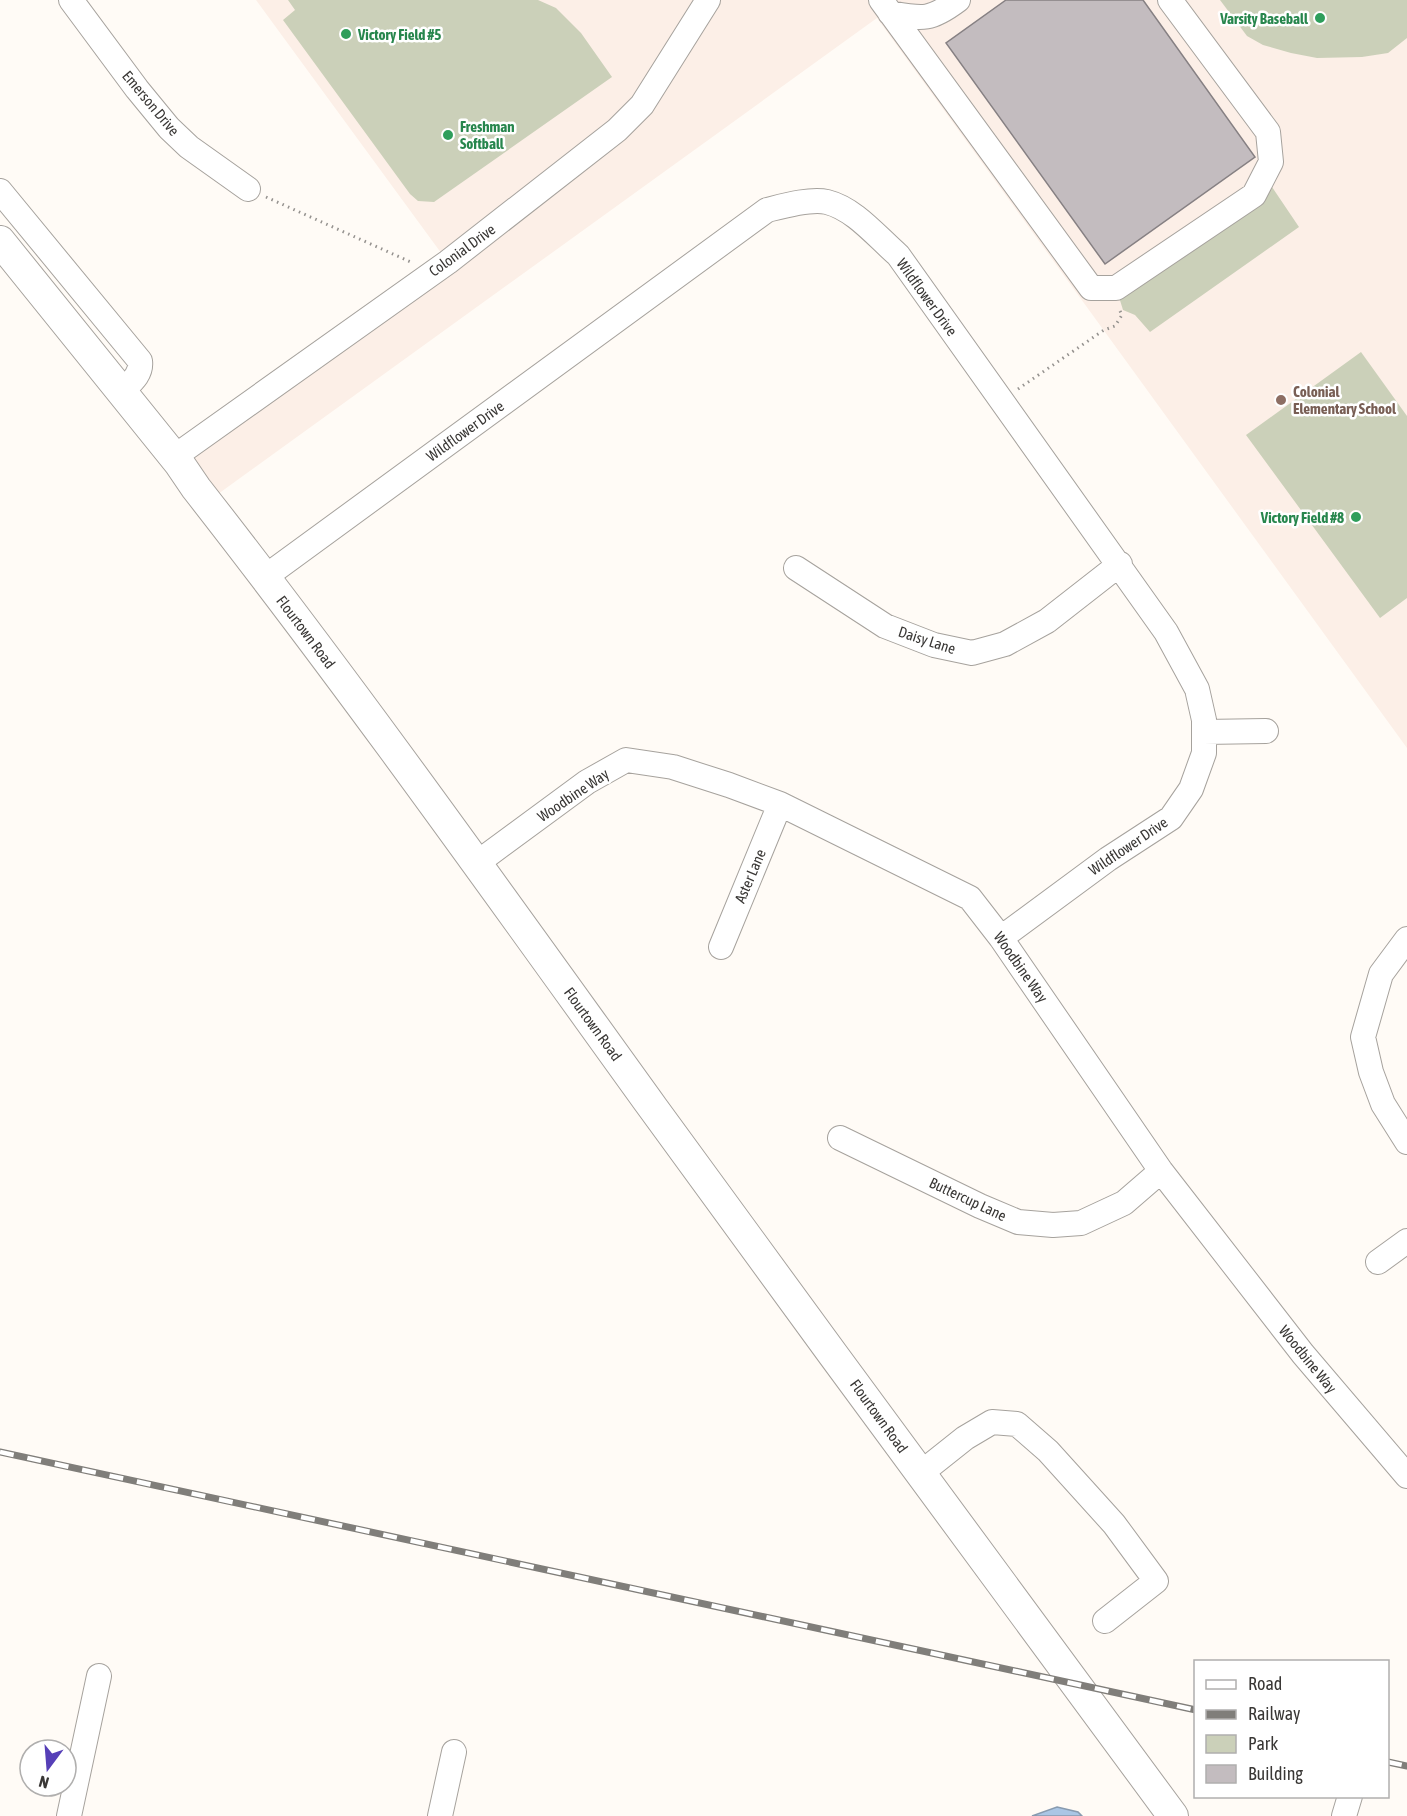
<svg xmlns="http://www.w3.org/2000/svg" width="1407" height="1816" viewBox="0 0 1407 1816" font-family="'Asap Condensed',sans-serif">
<rect width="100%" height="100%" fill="#fffbf6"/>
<path fill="#fcefe7" d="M256 0H1407V748L877 18 207 502 174 457 447 261Z"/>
<path fill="#cbd0b9" d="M288 0H538L556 8 581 33 612 77 434 202 418 201 410 194 283 20 295 10Z
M1220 0H1407V38L1388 53 1362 57 1317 58 1291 53 1263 45 1247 36Z
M1272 187 1299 227 1150 332 1135 315 1123 310 1119 297 1214 233 1270 191Z
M1361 352 1407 416V598L1380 618 1246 435Z"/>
<path fill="#aac6e5" stroke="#889bb0" stroke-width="1.5" d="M1057 1807 1078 1812 1082 1816H1032Z"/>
<path fill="#c3bcbf" stroke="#868083" stroke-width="1.5" d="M1006 0H1143L1255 157 1105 264 946 43Z"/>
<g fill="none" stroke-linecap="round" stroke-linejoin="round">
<g stroke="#a6a29d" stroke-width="26">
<path id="minor" d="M71 0 137 89 169 128 189 147 248 189
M881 0 1091 288H1116L1254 195 1271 162 1268 132 1170 0
M890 13C923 19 930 21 958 0
M0 191 140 361C142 375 130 383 121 392
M174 457 448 262 617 130 642 105 708 0
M796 568 885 626 934 645 972 653 1005 644 1047 621 1120 564
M265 577 767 210C783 206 811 198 827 202 855 209 877 237 898 255L1166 632 1197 689 1204 720V753L1191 789 1171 818 1108 859 1001 938
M1204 732 1266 731
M477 863 587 782 626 760 673 767 729 785 780 804 970 898 1001 938 1161 1171 1303 1354 1407 1476
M1407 939 1381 974 1363 1037 1371 1072 1383 1104 1407 1142
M721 947 780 804
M840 1138 980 1206 1018 1222 1053 1225 1081 1223 1124 1203 1161 1171
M1378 1262 1407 1241
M921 1473 965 1438 992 1422 1017 1424 1048 1451 1114 1524 1156 1581 1105 1621
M69 1816 99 1676
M440 1816 454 1752
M1344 1816 1350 1796"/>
</g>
<g stroke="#a6a29d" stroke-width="32">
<path id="major" d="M0 241 179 463 196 488C354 690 503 900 653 1108 825 1345 999 1580 1173 1816"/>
</g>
<path stroke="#95928f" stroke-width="3" stroke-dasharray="1.5 4.5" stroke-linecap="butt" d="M266 197 413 263
M1018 389 1104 330 1115 326 1122 315 1118 307"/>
<use href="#minor" stroke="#fff" stroke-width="24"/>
<use href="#major" stroke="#fff" stroke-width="30"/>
<g stroke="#807e7a" stroke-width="7">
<path id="rail" d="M0 1452 1196 1710
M1388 1762 1407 1766"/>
</g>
<use href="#rail" stroke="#fff" stroke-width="4.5" stroke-dasharray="14" stroke-linecap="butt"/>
</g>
<g fill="#2e9e5b" stroke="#fff" stroke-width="2">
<circle cx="1320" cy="18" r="6"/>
<circle cx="346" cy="34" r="6"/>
<circle cx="448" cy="135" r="6"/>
<circle cx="1356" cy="517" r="6"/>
</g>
<circle fill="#8d6e63" stroke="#fff" stroke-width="2" cx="1281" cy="400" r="6"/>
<g text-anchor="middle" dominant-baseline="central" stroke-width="5" stroke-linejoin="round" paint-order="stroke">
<g font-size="15" font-weight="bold" fill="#27864d" stroke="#fff" text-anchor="end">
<text x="1308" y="18">Varsity Baseball</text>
<text x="358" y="34" text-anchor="start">Victory Field #5</text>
<text x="460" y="126" text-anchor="start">Freshman<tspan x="460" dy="17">Softball</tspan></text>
<text x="1344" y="517">Victory Field #8</text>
</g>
<g font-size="15" fill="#393735" stroke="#fff">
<text transform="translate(151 103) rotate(50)">Emerson Drive</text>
<text transform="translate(462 250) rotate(-36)">Colonial Drive</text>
<text transform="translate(927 297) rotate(54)">Wildflower Drive</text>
<text transform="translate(465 431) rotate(-36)">Wildflower Drive</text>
<text transform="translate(306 632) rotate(53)">Flourtown Road</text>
<text transform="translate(927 640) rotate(18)">Daisy Lane</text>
<text transform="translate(573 795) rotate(-34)">Woodbine Way</text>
<text transform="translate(1128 846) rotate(-34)">Wildflower Drive</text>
<text transform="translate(750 876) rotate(-67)">Aster Lane</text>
<text transform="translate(1021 967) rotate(55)">Woodbine Way</text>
<text transform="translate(593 1024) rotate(54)">Flourtown Road</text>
<text transform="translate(968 1199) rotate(25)">Buttercup Lane</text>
<text transform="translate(1308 1359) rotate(51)">Woodbine Way</text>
<text transform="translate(879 1416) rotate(54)">Flourtown Road</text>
</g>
<g font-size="15" font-weight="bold" fill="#785e54" stroke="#fff" text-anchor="start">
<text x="1293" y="391">Colonial<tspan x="1293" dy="17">Elementary School</tspan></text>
</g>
</g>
<rect x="1194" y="1660" width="195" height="138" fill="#ffffff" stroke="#b0afae" stroke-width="1.5"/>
<rect x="1206" y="1680" width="30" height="9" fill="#ffffff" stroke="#b0afae" stroke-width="1.5"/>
<text x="1248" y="1690" font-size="18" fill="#393735">Road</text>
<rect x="1206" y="1710" width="30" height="9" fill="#807e7a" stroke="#b0afae" stroke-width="1.5"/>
<text x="1248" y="1720" font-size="18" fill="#393735">Railway</text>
<rect x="1206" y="1735" width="30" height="18" fill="#cbd0b9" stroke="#b0afae" stroke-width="1.5"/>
<text x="1248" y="1750" font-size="18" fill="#393735">Park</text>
<rect x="1206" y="1765" width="30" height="18" fill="#c3bcbf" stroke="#b0afae" stroke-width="1.5"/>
<text x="1248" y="1780" font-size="18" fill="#393735">Building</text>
<g transform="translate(48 1768) rotate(196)"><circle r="28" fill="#ffffff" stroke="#b0afae" stroke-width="1.5"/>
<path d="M0-4.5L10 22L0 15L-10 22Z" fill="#563fb7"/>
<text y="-9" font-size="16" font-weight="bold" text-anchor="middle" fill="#393735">N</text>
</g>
</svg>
